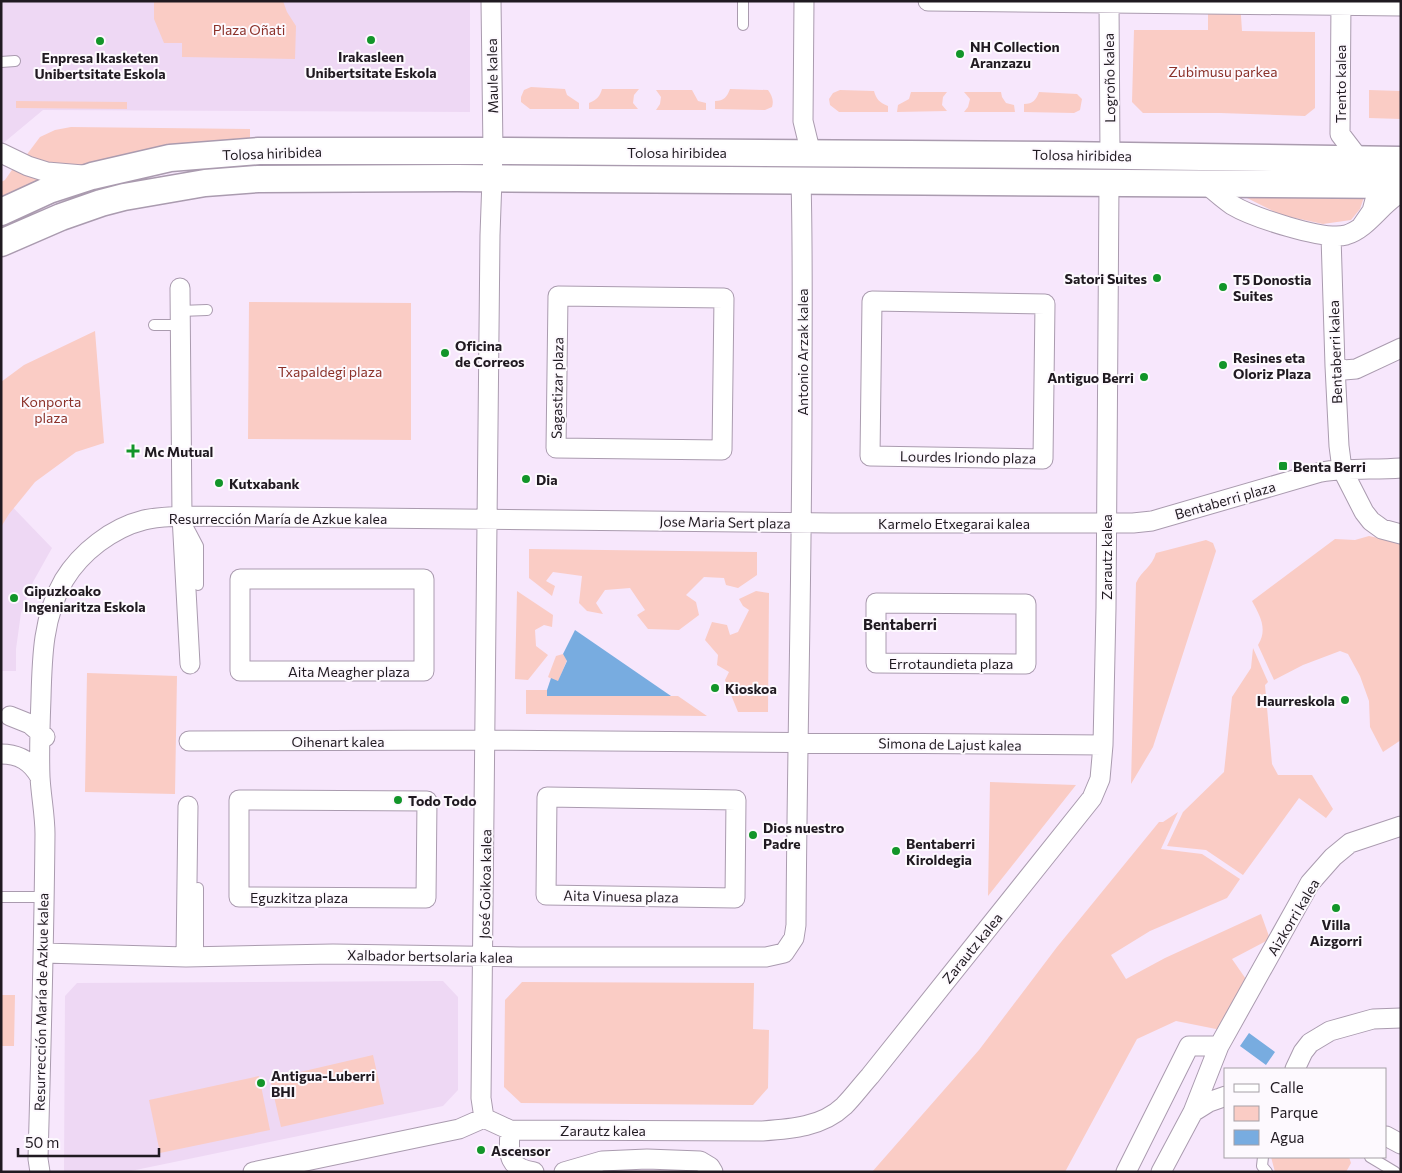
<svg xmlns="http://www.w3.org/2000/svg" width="1402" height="1173" viewBox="0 0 1402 1173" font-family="Commissioner,sans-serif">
<rect width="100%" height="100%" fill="#f7e7fc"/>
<path fill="#eed8f4" d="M1 1H470V112L43 110 1 145Z
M1 495 52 548 33 582 21 613 16 649V671H1Z
M443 981 458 997V1090L443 1106 126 1172 64 1171 65 996 77 983Z"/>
<path fill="#faccc5" d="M154 1H283L287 12 296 26 295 59 182 57V43H164L154 19Z
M1208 1H1240L1242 31 1315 32V108L1305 116 1220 113H1143L1132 102 1134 30H1208Z
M531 87 565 89 567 95 579 103V109H530L521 102V97L524 90Z
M602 89H639L634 95 633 103 638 109H589V103C597 100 600 96 602 89Z
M730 89 768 90C772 96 774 100 772 107L765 110 715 109V101C724 101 727 97 730 89Z
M656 90H692L698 101 706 103V110H656L660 104 661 97Z
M840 90 874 91C876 99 880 103 888 106V112H839L830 105 829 99 833 93Z
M1369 90 1401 91V119L1369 118Z
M911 92H947L943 97 942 105 947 111 897 112 898 105 909 99Z
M964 92H1001L1002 97 1006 103 1014 105 1015 112H964L968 107 970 99Z
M1039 92 1077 94 1082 99 1080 110 1074 113 1024 112V104C1033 104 1036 100 1039 92Z
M16 101 127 102V109L16 108Z
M71 127 250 129V142L84 166 52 165 25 157 40 137 55 130Z
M14 167 52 176 1 201V182L5 180Z
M1235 192 1364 197 1360 209 1351 220 1323 224 1281 215Z
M249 302 411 303V440L248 439Z
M95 331 104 443 76 452 35 482 9 514 1 527V382L24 365Z
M1369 536 1401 543V740L1383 752 1370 727 1369 701 1360 676 1348 654 1340 651 1303 665 1274 680 1258 645C1268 629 1260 616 1252 601L1335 539 1355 540Z
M1206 540 1213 543 1216 551 1153 747 1131 784 1136 583C1142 570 1152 567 1156 553Z
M529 549 757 552V575L738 588 726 585 724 578 704 577 686 595 696 602 699 615 679 630 648 629 637 615 645 610 630 588 605 590 596 603 603 614 587 611 579 603 582 576 553 572 546 581 555 586 552 596 529 578Z
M517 591 553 615 552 627 544 625 535 630 536 646 548 655 528 680 515 679Z
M756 591 769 593 768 712H738L725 680 729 672 717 665 718 655 705 640 712 622 727 625 730 635 738 632 749 610 743 606 739 599Z
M1253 648 1268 682 1265 685 1272 764 1278 775H1312L1333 809 1326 818 1299 798 1243 875 1206 850 1167 846 1183 812 1224 772 1232 697 1251 668Z
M563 654 567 660 558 682 548 677 556 656Z
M87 673 177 676 175 794 85 792Z
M526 690H547V696H678L707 716 526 714Z
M990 782 1076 785 988 896Z
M1178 812 1161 849 1202 854 1240 879 1227 898 1150 931 1111 955 1126 979 1165 958 1261 914 1270 939 1232 959 1248 982 1221 1030 1176 1021 1137 1039 1065 1172H872L979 1050 1057 947 1159 822H1163Z
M522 982 754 983 753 1029 769 1030 768 1088 753 1105 521 1103 504 1087 505 1000Z
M1 995H15L14 1046H1Z
M373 1055 384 1104 281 1127 270 1079Z
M259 1076 270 1130 160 1153 149 1100Z
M1271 1157H1349L1351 1163 1346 1172H1275Z"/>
<path fill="#78ace0" d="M575 630 671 696H547V690L551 678 558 681 567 661 563 654Z
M1249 1033 1275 1052 1266 1065 1240 1046Z"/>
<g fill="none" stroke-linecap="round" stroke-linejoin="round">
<g stroke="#aa9baf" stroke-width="12">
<path id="lane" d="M743 25V1
M1 62 15 61
M180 311 207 310
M154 325H181
M187 525 198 546V585
M198 888V956
M1 897H44
M1263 1157 1262 1166 1267 1172
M1370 1157 1395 1172"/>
</g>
<g stroke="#aa9baf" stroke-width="21">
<path id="street" d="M804 1 803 121 811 154
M928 1 1401 6
M1109 1 1110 155
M1341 1 1340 134 1379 185 1372 211 1361 227
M1 153 28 166 47 172 83 175
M1205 183C1214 191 1223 199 1232 205 1252 217 1324 241 1346 235 1369 228 1382 202 1401 193
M1331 236 1335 366 1339 446 1342 469 1364 512 1371 521 1382 529 1401 534
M180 288 182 516 190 664
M558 296 724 298 722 450 556 448Z
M872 301 1045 304 1043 459 870 456Z
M1335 366 1344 370 1356 369 1401 348
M240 579H424V671H240Z
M876 603 1026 604V664L876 663Z
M10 716 30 724 45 737
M189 741 486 740 1103 745
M1 754C19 754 31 761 40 777
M547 797 736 800 735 898 546 895Z
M239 800 427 801 426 898 239 897Z
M44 953 186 957 333 954 519 957H766L784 953 794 938 796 925C797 748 802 572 802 396 802 324 803 252 801 181
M186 957 188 806
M1295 1069 1303 1052 1310 1043 1330 1031 1373 1019 1401 1018
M1193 1112 1209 1102 1226 1096
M484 1118 510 1130 762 1131C791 1129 822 1127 844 1106 853 1097 861 1086 870 1076L1092 798 1100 779 1103 745 1106 608 1109 183
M484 1118 481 1098 490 235 493 151 491 1
M510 1130C509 1153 506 1168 534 1172
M1386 1136 1401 1144
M40 1172 38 1159C41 1051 44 942 45 834 45 815 41 796 40 777 39 751 40 724 41 698 42 657 43 616 64 580 81 552 112 528 144 520 156 517 169 517 182 516L832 523H1133L1152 521 1321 472C1348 468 1374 470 1401 468
M253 1172 459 1129 484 1118
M564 1172 602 1161 647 1159 700 1161 710 1167 713 1172
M1126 1172 1189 1046H1219
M1161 1172 1193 1112 1219 1046 1310 883 1333 857 1350 843 1401 826"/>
</g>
<g stroke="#aa9baf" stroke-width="29">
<path id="secondary" d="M1 212 49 190 92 176 170 158 259 151H493L1059 155 1401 160
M1 243 61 217 101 203 124 197 205 183 258 179 457 178 1401 185"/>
</g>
<use href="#lane" stroke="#fff" stroke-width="10"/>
<use href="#street" stroke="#fff" stroke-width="19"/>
<use href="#secondary" stroke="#fff" stroke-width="26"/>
</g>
<g fill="#129529" stroke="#fdf9fe" stroke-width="2">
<circle cx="371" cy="40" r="5"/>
<circle cx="100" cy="41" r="5"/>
<circle cx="960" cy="54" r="5"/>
<circle cx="1157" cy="278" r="5"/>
<circle cx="1223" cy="287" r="5"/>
<circle cx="445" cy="353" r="5"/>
<circle cx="1223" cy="365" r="5"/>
<circle cx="1144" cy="377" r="5"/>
<path d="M130.5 443.5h5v5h5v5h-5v5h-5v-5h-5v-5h5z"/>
<rect x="1278" y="461" width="10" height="10" rx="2.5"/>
<circle cx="526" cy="479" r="5"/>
<circle cx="219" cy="483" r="5"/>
<circle cx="14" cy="598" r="5"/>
<circle cx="715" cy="688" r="5"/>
<circle cx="1345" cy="700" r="5"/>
<circle cx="398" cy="800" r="5"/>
<circle cx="753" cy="835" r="5"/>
<circle cx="896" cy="851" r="5"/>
<circle cx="1336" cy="908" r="5"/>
<circle cx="261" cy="1083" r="5"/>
<circle cx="481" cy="1150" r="5"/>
</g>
<g text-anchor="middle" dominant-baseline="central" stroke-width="4" stroke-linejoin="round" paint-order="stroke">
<g font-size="14" fill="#8b3129" stroke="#fdf9fe">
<text x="249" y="29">Plaza Oñati</text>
<text x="1223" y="71">Zubimusu parkea</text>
<text x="330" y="371">Txapaldegi plaza</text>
<text x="51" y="401">Konporta<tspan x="51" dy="16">plaza</tspan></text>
</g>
<g font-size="14" font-weight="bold" fill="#201a21" stroke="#fdf9fe" text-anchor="start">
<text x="970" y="46">NH Collection<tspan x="970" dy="16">Aranzazu</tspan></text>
<text x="371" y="56" text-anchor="middle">Irakasleen<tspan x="371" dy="16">Unibertsitate Eskola</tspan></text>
<text x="100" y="57" text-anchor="middle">Enpresa Ikasketen<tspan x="100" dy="16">Unibertsitate Eskola</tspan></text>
<text x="1147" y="278" text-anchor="end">Satori Suites</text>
<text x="1233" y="279">T5 Donostia<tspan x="1233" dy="16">Suites</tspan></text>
<text x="455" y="345">Oficina<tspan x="455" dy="16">de Correos</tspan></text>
<text x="1233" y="357">Resines eta<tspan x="1233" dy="16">Oloriz Plaza</tspan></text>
<text x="1134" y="377" text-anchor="end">Antiguo Berri</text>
<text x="144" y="451">Mc Mutual</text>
<text x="1293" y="466">Benta Berri</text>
<text x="536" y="479">Dia</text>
<text x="229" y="483">Kutxabank</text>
<text x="24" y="590">Gipuzkoako<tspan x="24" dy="16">Ingeniaritza Eskola</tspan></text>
<text x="725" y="688">Kioskoa</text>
<text x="1335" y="700" text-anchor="end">Haurreskola</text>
<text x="408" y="800">Todo Todo</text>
<text x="763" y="827">Dios nuestro<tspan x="763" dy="16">Padre</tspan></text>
<text x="906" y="843">Bentaberri<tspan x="906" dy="16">Kiroldegia</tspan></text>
<text x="1336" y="924" text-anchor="middle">Villa<tspan x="1336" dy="16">Aizgorri</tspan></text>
<text x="271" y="1075">Antigua-Luberri<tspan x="271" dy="16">BHI</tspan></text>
<text x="491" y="1150">Ascensor</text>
</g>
<g font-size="14" fill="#201a21" stroke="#fdf9fe">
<text transform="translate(492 76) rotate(-91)">Maule kalea</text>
<text transform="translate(1109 78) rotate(-91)">Logroño kalea</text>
<text transform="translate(1340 84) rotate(-90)">Trento kalea</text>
<text x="677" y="152">Tolosa hiribidea</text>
<text transform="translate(272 153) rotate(-2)">Tolosa hiribidea</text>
<text transform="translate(1082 155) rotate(1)">Tolosa hiribidea</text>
<text transform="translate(802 352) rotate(-90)">Antonio Arzak kalea</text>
<text transform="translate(1335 352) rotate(-92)">Bentaberri kalea</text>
<text transform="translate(557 388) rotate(-89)">Sagastizar plaza</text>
<text transform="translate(968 457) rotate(1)">Lourdes Iriondo plaza</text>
<text transform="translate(1225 500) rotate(-16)">Bentaberri plaza</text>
<text x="278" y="518">Resurrección María de Azkue kalea</text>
<text transform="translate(725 522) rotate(1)">Jose Maria Sert plaza</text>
<text x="954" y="523">Karmelo Etxegarai kalea</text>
<text transform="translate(1106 557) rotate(-90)">Zarautz kalea</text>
<text x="951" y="663">Errotaundieta plaza</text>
<text x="349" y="671">Aita Meagher plaza</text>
<text x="338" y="741">Oihenart kalea</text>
<text transform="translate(950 744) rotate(1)">Simona de Lajust kalea</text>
<text transform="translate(485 884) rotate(-89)">José Goikoa kalea</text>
<text transform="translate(621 896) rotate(1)">Aita Vinuesa plaza</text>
<text x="299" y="897">Eguzkitza plaza</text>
<text transform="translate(1293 917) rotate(-59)">Aizkorri kalea</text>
<text transform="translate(972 948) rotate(-51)">Zarautz kalea</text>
<text transform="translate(430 956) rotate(1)">Xalbador bertsolaria kalea</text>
<text transform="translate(41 1002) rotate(-89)">Resurrección María de Azkue kalea</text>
<text x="603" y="1130">Zarautz kalea</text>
</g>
<g font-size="15" font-weight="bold" fill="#201a21" stroke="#fdf9fe">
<text x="900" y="624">Bentaberri</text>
</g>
</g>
<rect width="1402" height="1173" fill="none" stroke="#201a21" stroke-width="5"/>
<rect x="1224" y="1068" width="162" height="90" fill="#fdf9fe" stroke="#a5a0a6"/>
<rect x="1234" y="1084" width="25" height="8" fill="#ffffff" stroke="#a5a0a6"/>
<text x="1270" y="1093" font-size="15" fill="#201a21">Calle</text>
<rect x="1234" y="1106" width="25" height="15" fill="#faccc5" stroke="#a5a0a6"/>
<text x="1270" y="1118" font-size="15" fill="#201a21">Parque</text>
<rect x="1234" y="1130" width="25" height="15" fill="#78ace0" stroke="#a5a0a6"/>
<text x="1270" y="1143" font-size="15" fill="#201a21">Agua</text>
<path d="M18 1148v8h141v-8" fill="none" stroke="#201a21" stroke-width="2.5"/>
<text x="25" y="1148" font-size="15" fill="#201a21" stroke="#fdf9fe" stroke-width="4" paint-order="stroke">50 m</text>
</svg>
